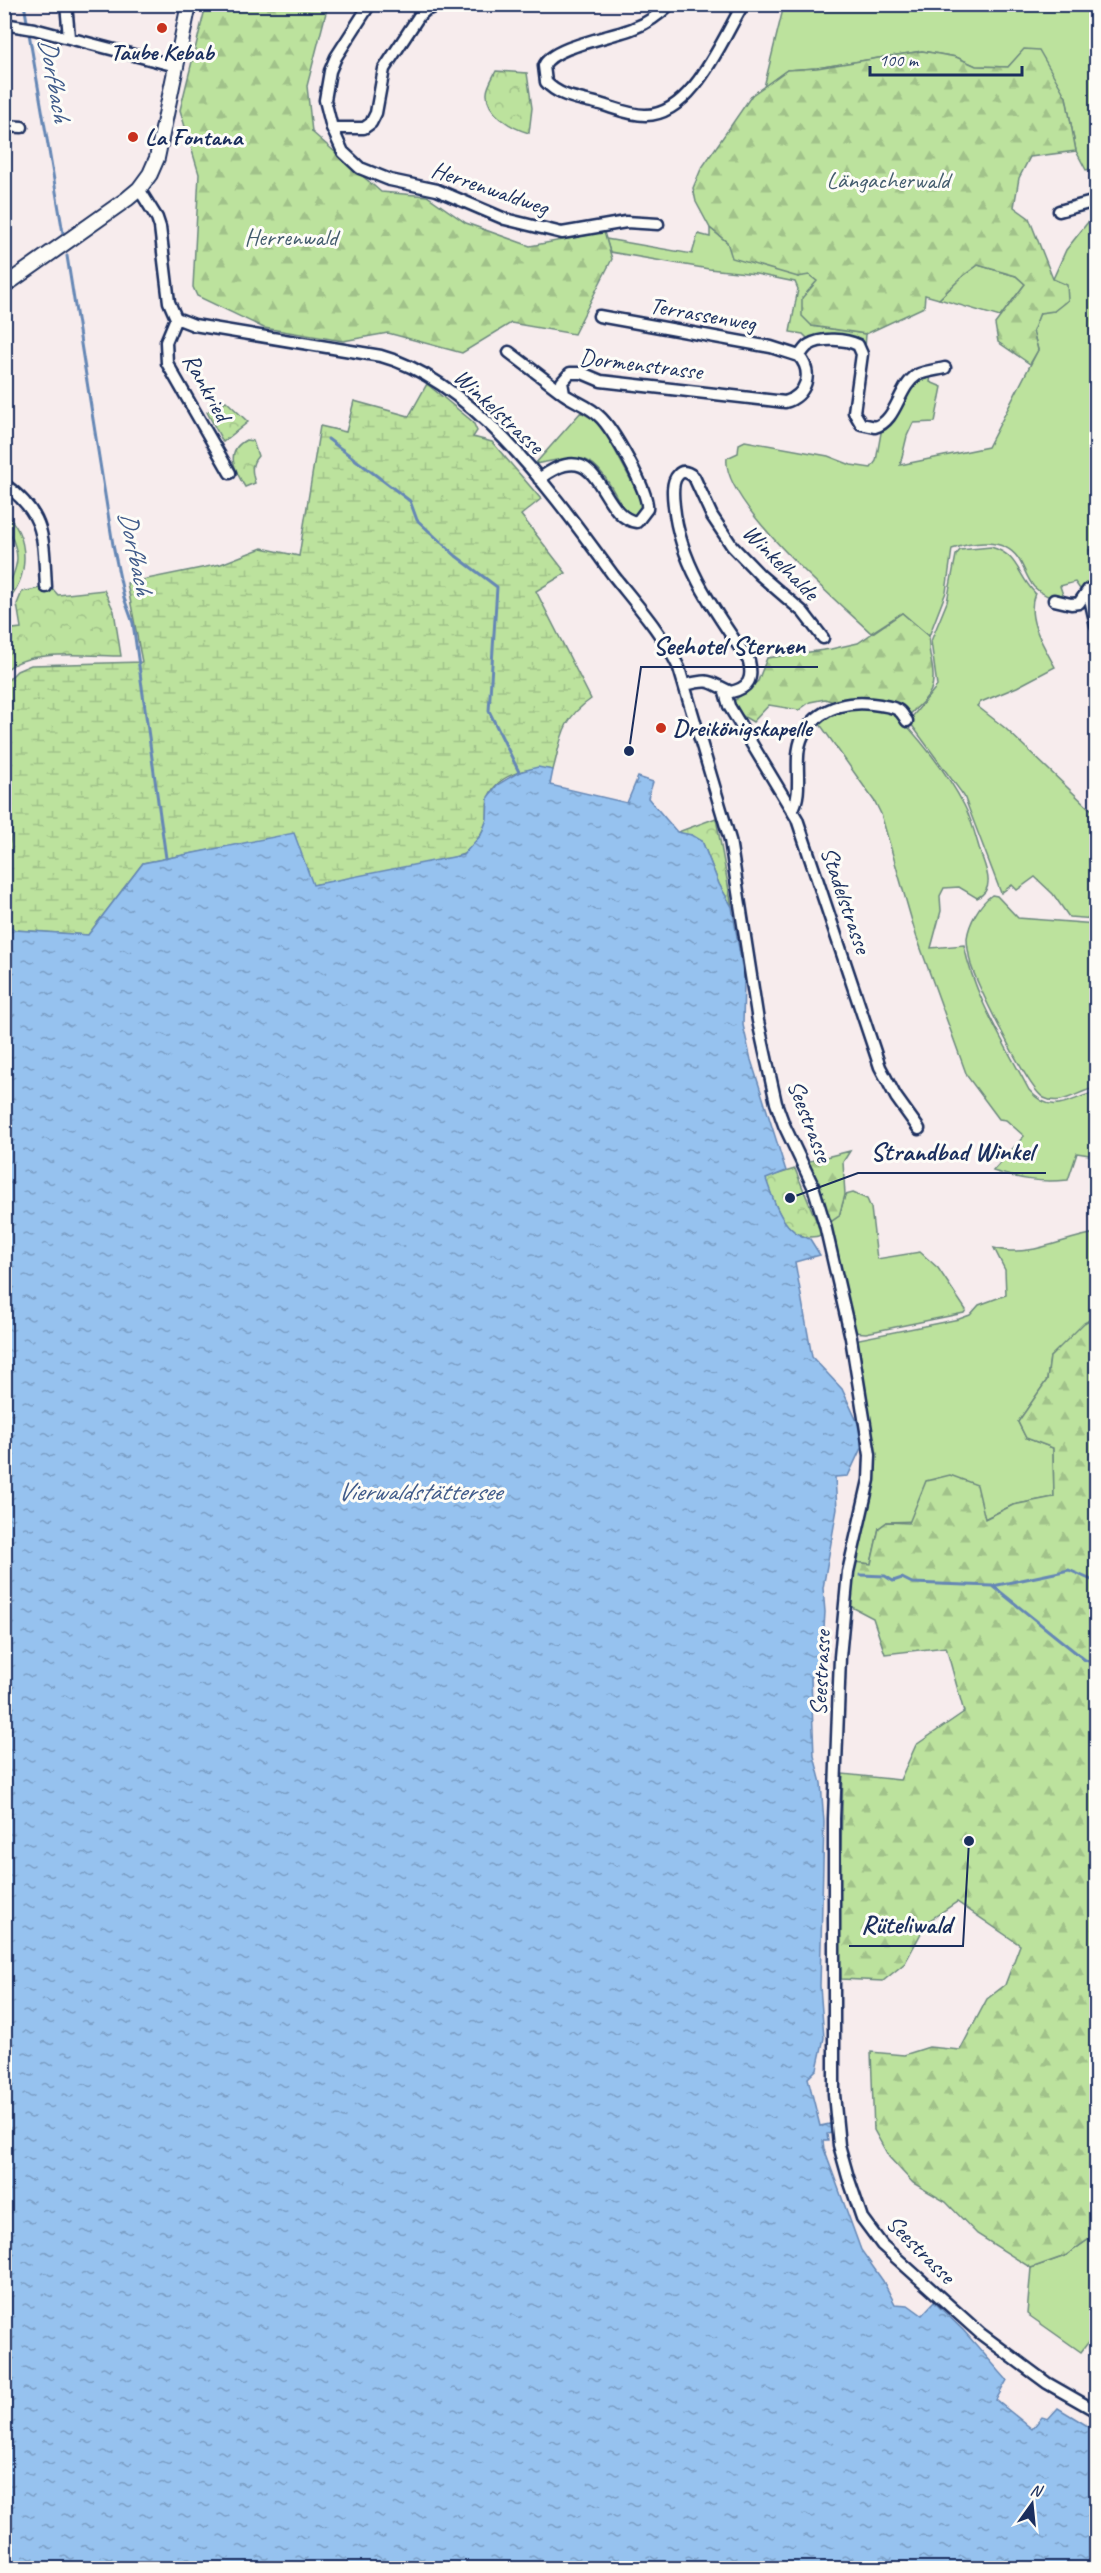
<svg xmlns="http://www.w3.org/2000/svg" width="1101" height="2573" viewBox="0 0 1101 2573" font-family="Caveat,sans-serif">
<defs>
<pattern id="forest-firs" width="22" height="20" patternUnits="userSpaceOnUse" patternTransform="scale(1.5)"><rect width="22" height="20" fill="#bce29d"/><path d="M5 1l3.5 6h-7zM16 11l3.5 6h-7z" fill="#a1c28a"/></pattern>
<pattern id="wetland-marsh" width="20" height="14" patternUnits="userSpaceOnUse" patternTransform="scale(1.5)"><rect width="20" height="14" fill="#bce29d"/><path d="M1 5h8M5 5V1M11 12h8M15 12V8" fill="none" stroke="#a1c28a"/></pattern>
<pattern id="park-crowns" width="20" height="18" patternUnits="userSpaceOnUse" patternTransform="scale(1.5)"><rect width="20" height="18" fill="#bce29d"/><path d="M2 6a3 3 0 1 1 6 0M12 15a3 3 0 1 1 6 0" fill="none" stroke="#a1c28a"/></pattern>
<pattern id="water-ripples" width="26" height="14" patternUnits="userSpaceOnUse" patternTransform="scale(1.5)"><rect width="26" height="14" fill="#96c2ef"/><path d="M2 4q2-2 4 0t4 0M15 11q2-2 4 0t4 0" fill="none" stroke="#7a9ec5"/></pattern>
</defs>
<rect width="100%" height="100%" fill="#f7eced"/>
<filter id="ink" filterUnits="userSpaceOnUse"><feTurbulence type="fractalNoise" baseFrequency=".0167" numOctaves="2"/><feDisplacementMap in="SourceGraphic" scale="12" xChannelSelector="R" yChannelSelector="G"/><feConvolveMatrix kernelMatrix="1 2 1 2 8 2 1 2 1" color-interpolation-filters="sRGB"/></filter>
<g filter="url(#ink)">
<path fill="#bce29d" stroke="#6c887e" stroke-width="1.5" d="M784 5H1096V168L1086 170 1076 151 1066 97 1024 50 1008 67 976 66 956 57 922 51 817 68 787 70 764 87Z
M1096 212V549L1089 550 1094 583 1080 589 1075 582 1060 586 1065 601C1054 599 1042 595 1034 587 1027 579 1024 567 1018 558 1003 537 972 542 952 549L946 592 929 636 902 613 871 633C839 603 721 502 727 458L738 453 739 444 745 441 828 456 851 465 871 468 876 461 882 427 915 380 931 375 930 382 942 387 935 422 913 423 907 436 900 465 988 447 1038 350 1033 331 1040 312 1054 311 1053 279 1066 250Z
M710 228 727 242 798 277 809 274 818 282 812 326 866 334 865 349 809 340 803 334 790 332 798 289 795 282 756 274 709 269 610 252 606 239 692 254 698 234 710 237Z
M978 265 1016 276 1025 284 1000 317 939 299 963 276Z
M581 412 598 422 603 428 643 503 641 510 637 515 626 514C616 497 603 464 583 459 569 456 550 462 535 464Z
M4 512C31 537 30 578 5 603 4 587 17 575 17 558 17 540 4 528 4 512Z
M991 547C1019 555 1017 575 1035 593 1025 618 1043 645 1055 667L1017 687 981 702 977 706 1005 728 1089 808 1096 811V919L1069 917 1053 894 1035 877 1017 890 1012 885 1001 893 964 796 911 724 912 717 937 686 931 641 947 602 956 555 960 550Z
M837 708 892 709C919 738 946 770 964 805 972 820 976 838 981 854 986 869 996 889 977 898L959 887 944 888 940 896 941 911 931 948 964 945C974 997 1005 1044 1029 1090 1052 1117 1069 1099 1096 1092V1156L1077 1153 1068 1180C1040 1183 1019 1179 993 1171L1024 1136 1006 1120 999 1119 967 1076 916 935 881 814 875 802 817 720Z
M992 895 997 896 1018 918 1096 924V1088C1079 1090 1062 1107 1044 1098 1028 1090 978 986 971 965 969 956 967 947 967 938 969 923 980 903 992 895Z
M853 1193 867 1199 871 1208 877 1259 920 1252 938 1268 966 1310 964 1313 866 1333 852 1332 829 1223 839 1216 845 1195Z
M1096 1233V1318H1094L1050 1357 1047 1380 1018 1422 1026 1438 1053 1448 1054 1497 1013 1505 984 1519 887 1522 879 1528 871 1564 855 1562 871 1494 854 1340 959 1319 970 1315 979 1305 1006 1295 1005 1270 994 1248C1029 1259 1062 1238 1096 1233Z
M1096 2234V2332L1081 2352 1027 2314 1031 2268 1065 2256Z"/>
<path fill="url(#forest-firs)" stroke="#6c887e" stroke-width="1.5" d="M206 5H328L307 86 312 132 381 192 427 196 466 223 530 246 604 232 612 259 574 334 511 323 462 353 388 333 343 341 264 328 197 296 193 287 199 174 180 110Z
M1024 49 1039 50 1066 97 1076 151 1030 157 1019 178 1014 207 1029 218 1053 279 1067 285 1068 300 1054 311 1040 313 1033 331 1038 350 1030 364 998 342 995 324 1025 284 1016 276 978 265 963 276 939 299 925 295 924 307 866 334 812 326 802 316V298L817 281 809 275 798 277 732 258 727 242 710 228 696 202 693 188 701 169 752 95 787 70 817 68 922 51 956 57 976 66 1008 67Z
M902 613 929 636C928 645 929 651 931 660 938 692 928 697 906 718L901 710 839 704 825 699 810 702 799 710 769 705 753 722 741 715 734 701 758 681 767 658 831 649 858 643Z
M850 1151 843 1162 845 1195 839 1216 829 1223 806 1162Z
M1095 1317 1096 1318V2234L1065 2256 1031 2268 977 2234 946 2202 913 2183 889 2157 874 2130 871 2052 904 2055 929 2047 960 2050 987 1999 1005 1985 1020 1945 957 1902 927 1922 905 1963 883 1981 841 1979 839 1918 843 1774 900 1780 916 1745 964 1712 946 1647 885 1654 873 1618 850 1606 855 1562 871 1564 879 1528 887 1522 909 1523 926 1481 950 1475 977 1485 985 1519 1013 1505 1054 1497 1053 1448 1026 1438 1018 1422 1047 1380 1050 1357 1084 1323Z"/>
<path fill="url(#wetland-marsh)" stroke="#6c887e" stroke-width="1.5" d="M427 384 473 422 477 431 473 437 492 442 541 499 521 515 566 573 536 591 591 699C561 720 562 737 553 770 531 766 499 773 489 796 486 802 488 811 487 819 484 832 475 844 465 853 458 860 332 881 312 885L294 834 143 863 88 935 14 930 5 922V852L9 846 12 832 5 722 6 682 17 671 31 665 142 662 127 583 221 564 262 548 299 556 320 426 346 432 354 401 409 416Z"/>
<path fill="url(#park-crowns)" stroke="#6c887e" stroke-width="1.5" d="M496 71 527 73 532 108 529 133C512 128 486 114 487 93 487 87 493 77 496 71Z
M226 401 248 422 223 442 207 412Z
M246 440 253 441 258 456C250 465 252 473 255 483L245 487C235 471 224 451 246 440Z
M50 586 58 595 104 590 114 611 121 656C90 656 27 648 5 671V630L21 628 17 604 22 592Z
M716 818 732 907 719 884 702 841 678 832Z
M795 1169 822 1235C786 1247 775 1204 765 1178Z"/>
<path fill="url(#water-ripples)" stroke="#6587b5" stroke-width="1.5" d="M538 767 553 770 550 785 627 803 638 777 653 782 648 798 677 832 692 835 702 841 719 884 732 907 744 979 743 1025 751 1060 786 1171 766 1179C774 1202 782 1232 810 1239L820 1255 795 1262 812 1357 842 1389 861 1430V1448L848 1476 835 1477 837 1509 823 1588 825 1612 822 1660 811 1678 814 1756 821 1783 824 1822 820 1986 824 2038 817 2069 808 2078 820 2126 830 2124 832 2133 827 2134 828 2141H823L824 2149 861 2250 883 2281 895 2304 908 2305 922 2315 934 2302 963 2330 1007 2380 996 2400 1032 2429 1042 2417 1048 2419 1058 2408 1096 2431V2568H5L4 922 15 930 88 935 143 863 294 833 313 885 463 855 481 835 487 819 488 797 497 785 519 772Z"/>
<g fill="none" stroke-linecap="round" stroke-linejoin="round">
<path stroke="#6587b5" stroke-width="3" d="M24 4 63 233
M67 256 113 545 124 598 133 623 166 858
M328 439 410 501 417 520 456 556 497 587 489 711 519 772
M860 1575 885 1576 893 1581 902 1578 912 1583 993 1586 1069 1570 1096 1582
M993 1586 1085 1660 1096 1663"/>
<g stroke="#1b2f5e" stroke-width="15">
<path id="minor" d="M66 4 69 37
M370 4 336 57 330 71 325 100 332 128 343 152 360 168 390 180 437 190 505 219 562 233 626 222 658 224
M670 4C659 15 648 23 634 28 614 37 552 46 544 66L546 82C559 97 581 99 600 104 614 108 630 115 645 115 691 116 721 42 741 8
M4 24 34 29 176 66
M4 126 22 127
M332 128H364L371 123 376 113 384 69 419 16 426 10 440 4
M139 189 157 218 160 227 169 302 176 318 194 325 381 356C475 381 557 499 613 575 636 604 663 634 679 668L730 840 758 1021 776 1103 784 1125 813 1186 825 1225 851 1338 870 1455 869 1480 848 1572 840 1657 834 1819V2094L839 2145 848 2177 862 2218 882 2245 981 2334 1047 2383 1096 2411
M1059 211 1096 201
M599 316 771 347 799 356
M176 318 166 342 167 363 230 473
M509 352 564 394
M799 356C802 353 805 347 809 345 821 337 846 339 858 345L862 354 854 412 861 424 875 427C897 421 898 387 917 375 925 371 936 370 945 368
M539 479C603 430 597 517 637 522L647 509C650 493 612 427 599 416 589 406 575 402 564 394L562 382 570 373H582L601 381 785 402C806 396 814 373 799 356
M4 484C47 515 43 539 46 587
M1088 590 1096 625
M1054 600 1071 604 1079 603 1088 590 1096 584
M685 685C712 678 708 682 731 692 749 688 753 679 749 661 716 613 680 565 674 506 673 497 671 482 678 475 683 469 689 473 694 477L712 516 732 546 760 575 803 612 823 638
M724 689 729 706 797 819 880 1067 896 1097 919 1129
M792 811C806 787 789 755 806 730 823 705 852 700 880 705 886 706 894 707 898 710 902 712 904 717 907 721"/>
</g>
<g stroke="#1b2f5e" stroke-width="18">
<path id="major" d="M4 286 127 199 139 189 150 174 157 158 189 4"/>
</g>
<use href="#minor" stroke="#fdfcf7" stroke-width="10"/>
<use href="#major" stroke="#fdfcf7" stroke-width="14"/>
</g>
</g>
<g fill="#c8321e" stroke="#fdfcf7" stroke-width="2">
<circle cx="162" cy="28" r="6"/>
<circle cx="133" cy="137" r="6"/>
<circle cx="661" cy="728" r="6"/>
</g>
<g text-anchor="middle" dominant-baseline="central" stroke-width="6" stroke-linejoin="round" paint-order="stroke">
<g font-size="24" font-weight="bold" fill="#1b2f5e" stroke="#fdfcf7" text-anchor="start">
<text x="162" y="52" text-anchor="middle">Taube Kebab</text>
<text x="145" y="137">La Fontana</text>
<text x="673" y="728">Dreikönigskapelle</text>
</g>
<g font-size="24" fill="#435c6e" stroke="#fdfcf7">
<text x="888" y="180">Längacherwald</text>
<text x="291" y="237">Herrenwald</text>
</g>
<g font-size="24" fill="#1b2f5e" stroke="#fdfcf7">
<text transform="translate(490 188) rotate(19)">Herrenwaldweg</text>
<text transform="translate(703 314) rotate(10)">Terrassenweg</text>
<text transform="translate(641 364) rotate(7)">Dormenstrasse</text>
<text transform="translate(207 387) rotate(61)">Rankried</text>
<text transform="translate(499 411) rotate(43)">Winkelstrasse</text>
<text transform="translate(781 562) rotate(45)">Winkelhalde</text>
<text transform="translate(846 900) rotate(71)">Stadelstrasse</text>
<text transform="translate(810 1121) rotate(69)">Seestrasse</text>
<text transform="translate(820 1673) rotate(-87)">Seestrasse</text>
<text transform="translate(921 2249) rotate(45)">Seestrasse</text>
</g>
<g font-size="26" font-style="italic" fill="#405b8a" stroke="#fdfcf7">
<text transform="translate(55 80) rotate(80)">Dorfbach</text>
<text transform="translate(136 553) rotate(78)">Dorfbach</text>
<text x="419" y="1491">Vierwaldstättersee</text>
</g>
</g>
<path fill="none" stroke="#1b2f5e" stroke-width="2" d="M629 751L641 667H818M790 1198L858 1173H1046M969 1841L963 1946H849"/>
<g fill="#1b2f5e" stroke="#fdfcf7" stroke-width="2">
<circle cx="629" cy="751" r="6"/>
<circle cx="790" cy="1198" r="6"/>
<circle cx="969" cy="1841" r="6"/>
</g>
<g font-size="26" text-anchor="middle" font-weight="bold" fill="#1b2f5e" stroke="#fdfcf7" stroke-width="6" stroke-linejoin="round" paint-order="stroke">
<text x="729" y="654">Seehotel Sternen</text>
<text x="952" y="1160">Strandbad Winkel</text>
<text x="906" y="1933">Rüteliwald</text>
</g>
<rect width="1101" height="2573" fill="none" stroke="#fdfcf7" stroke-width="24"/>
<rect x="12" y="12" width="1077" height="2549" fill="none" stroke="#1b2f5e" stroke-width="2" filter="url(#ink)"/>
<g transform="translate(1032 2504) rotate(15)" stroke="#fdfcf7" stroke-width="4.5" paint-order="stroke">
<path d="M0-4.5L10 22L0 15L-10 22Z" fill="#1b2f5e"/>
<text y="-9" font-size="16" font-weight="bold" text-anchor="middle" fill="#1b2f5e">N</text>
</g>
<path d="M870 66v9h152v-9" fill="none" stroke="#1b2f5e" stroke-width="3"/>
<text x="879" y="66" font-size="18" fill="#1b2f5e" stroke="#fdfcf7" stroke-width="4.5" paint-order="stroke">100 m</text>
</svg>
